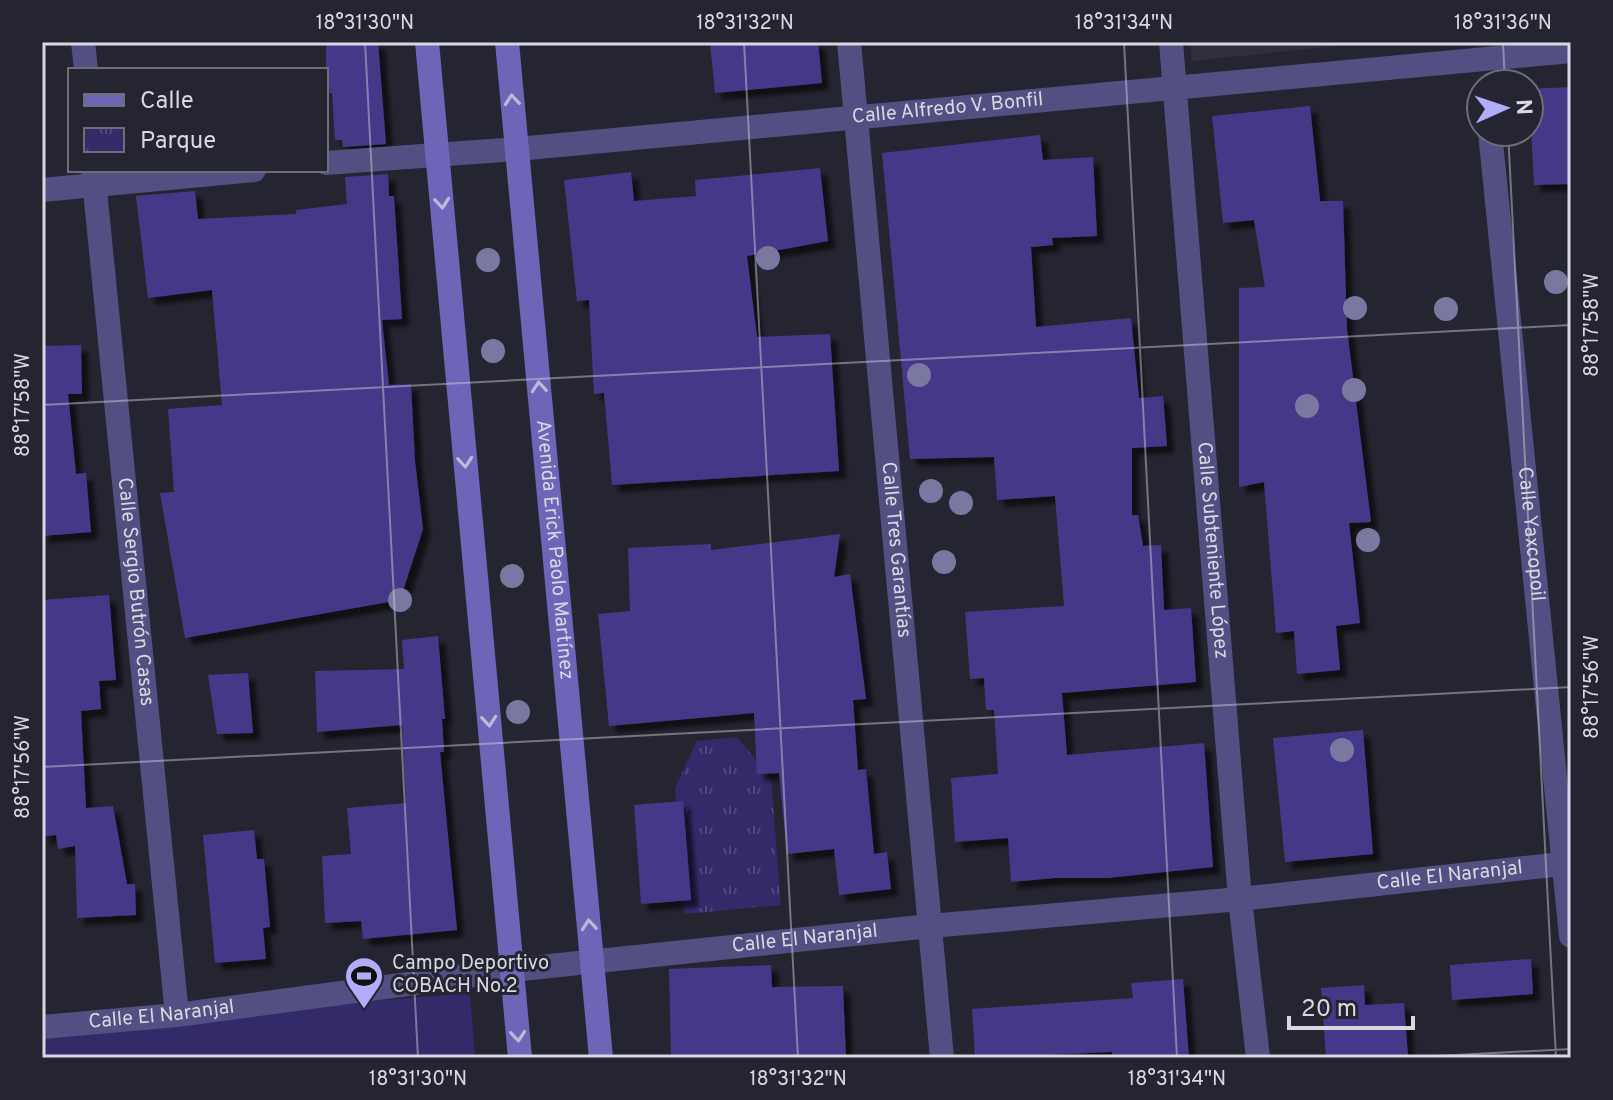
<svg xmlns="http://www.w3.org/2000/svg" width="1613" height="1100" viewBox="0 0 1613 1100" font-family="Overpass,sans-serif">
<defs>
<pattern id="park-tufts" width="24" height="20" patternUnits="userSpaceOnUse" patternTransform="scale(2)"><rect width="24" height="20" fill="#332a6a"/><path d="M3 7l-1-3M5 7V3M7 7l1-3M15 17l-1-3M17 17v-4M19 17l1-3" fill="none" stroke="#50487f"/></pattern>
<filter id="shadow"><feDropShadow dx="7" dy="7" stdDeviation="2" flood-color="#0009"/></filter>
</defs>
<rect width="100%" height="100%" fill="#252531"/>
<path fill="#2f2f40" d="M1190 42H1374L1192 61Z"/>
<path fill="#332a6a" d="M470 993 475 1058H42V1027Z"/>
<path fill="url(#park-tufts)" d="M737 737 771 778 781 905 684 914 675 788 697 741Z"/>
<path fill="#453988" filter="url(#shadow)" d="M326 42H378L386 144 343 147 342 140H335L332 93H326Z
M710 42H818L822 83 715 93Z
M1571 87V184L1534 185 1529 89Z
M1310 106 1320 201H1343L1347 329 1371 522 1349 523 1360 623 1336 626 1340 670 1297 674 1294 631 1276 633 1264 482 1239 487V288L1265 287 1254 220 1223 223 1212 116Z
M1040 135 1043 160 1093 157 1097 236 1052 238 1053 245 1031 247 1036 327 1131 318 1139 398 1163 396 1167 446 1132 448V515H1138L1143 546 1161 545 1164 610 1191 608 1196 682 1062 693 1067 755 1204 743 1213 867 1107 878H1055L1011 882 1008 838 955 842 951 778 998 774 994 710H986L984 678 970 679 965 612 1064 606 1055 496 997 500 994 457 910 459 882 153Z
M820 168 828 241 747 256 757 337 830 334 839 471 612 485 604 393 594 394 589 300 577 301 564 180 631 172 634 201 696 196 695 180Z
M388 174 389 196H394L402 319 382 320 389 385 411 384 415 461 423 529 400 600 185 638 160 493 174 492 168 409 222 405 212 290 148 298 136 196 195 191 198 219 296 214V210L347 204 345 177Z
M81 345 82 394H68L76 474 86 473 91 532 42 536V346Z
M840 534 834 577 850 574 866 699 853 700 858 770 866 769 874 854 887 852 891 889 839 895 834 849 787 854 779 773 757 774 754 713 609 726 598 614 630 611 628 548 711 544V550Z
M109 595 116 680 99 681 101 709 81 711 86 808 113 806 127 884H135L136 915 77 918 75 846 58 849 56 835 42 837V600Z
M438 636 445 719H442L444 752H440L457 930 363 939 361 921 325 923 322 856 351 854 347 808 406 803 402 725 317 732 315 671 404 669 402 640Z
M248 673 253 733 217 734 208 675Z
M1363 730 1373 854 1285 862 1273 738Z
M683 801 691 900 641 904 634 805Z
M254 830 257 859H264L270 927 263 928 266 959 215 963 203 835Z
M1531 959 1533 994 1452 1000 1450 965Z
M771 965 772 987 843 986 846 1058H671L669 969Z
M1183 979 1189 1058H1113L1112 1052 975 1058 972 1009 1133 998 1131 983Z
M1364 985 1365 1005 1404 1003 1408 1056 1326 1058 1321 988Z"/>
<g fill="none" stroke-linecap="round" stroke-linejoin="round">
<g stroke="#534f83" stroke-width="24">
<path d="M83 42 86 70"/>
<path id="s1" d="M849 42 942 1058"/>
<path id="s2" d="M1171 42 1240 899 1258 1058"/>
<path id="s3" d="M1490 132 1571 936"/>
<path id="s4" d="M326 163 517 149 1571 51"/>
<path id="s5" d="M93 170 177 1015"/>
<path d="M42 190 254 170"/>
<path id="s6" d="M42 1027 177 1015 512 970 930 926 1240 899 1571 863"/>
</g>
<g stroke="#6d65b8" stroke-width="24">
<path d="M427 42 520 1058"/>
<path id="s7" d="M507 42 601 1058"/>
</g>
</g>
<g fill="#7978a1">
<circle cx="768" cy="258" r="12"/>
<circle cx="488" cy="260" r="12"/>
<circle cx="1556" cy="282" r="12"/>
<circle cx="1355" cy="308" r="12"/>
<circle cx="1446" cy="309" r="12"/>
<circle cx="493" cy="351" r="12"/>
<circle cx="919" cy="375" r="12"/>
<circle cx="1354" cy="390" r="12"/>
<circle cx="1307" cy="406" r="12"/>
<circle cx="931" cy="491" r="12"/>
<circle cx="961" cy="503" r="12"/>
<circle cx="1368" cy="540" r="12"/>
<circle cx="944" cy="562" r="12"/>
<circle cx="512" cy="576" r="12"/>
<circle cx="400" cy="600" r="12"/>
<circle cx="518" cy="712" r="12"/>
<circle cx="1342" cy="750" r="12"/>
</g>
<defs><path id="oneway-chevron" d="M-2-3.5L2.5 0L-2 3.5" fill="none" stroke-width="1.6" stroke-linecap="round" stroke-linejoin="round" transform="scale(2)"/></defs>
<g stroke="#bcbbd6">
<use href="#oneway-chevron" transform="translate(512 100) rotate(-95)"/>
<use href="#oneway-chevron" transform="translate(442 203) rotate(85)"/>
<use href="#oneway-chevron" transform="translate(539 387) rotate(-95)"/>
<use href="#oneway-chevron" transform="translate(465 462) rotate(85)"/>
<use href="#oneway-chevron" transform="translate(489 721) rotate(85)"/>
<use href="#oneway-chevron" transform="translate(589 925) rotate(-95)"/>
<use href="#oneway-chevron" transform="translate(518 1036) rotate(85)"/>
</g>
<path fill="none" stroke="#d7d8e0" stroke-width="2" stroke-opacity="0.45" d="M365 42 418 1058M744 42 798 1058M1124 42 1177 1058M1503 42 1505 84M42 43 71 42M1508 132 1556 1058M42 405 1571 325M42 767 1571 687M1398 1058 1571 1049"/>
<defs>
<g id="stadium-pin" transform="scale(2)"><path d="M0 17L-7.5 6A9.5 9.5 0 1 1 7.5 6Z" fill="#b1adfa" stroke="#252531"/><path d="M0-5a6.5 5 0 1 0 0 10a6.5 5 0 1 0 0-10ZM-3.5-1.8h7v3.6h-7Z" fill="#111"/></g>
</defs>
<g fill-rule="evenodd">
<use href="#stadium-pin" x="364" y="976"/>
</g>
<g text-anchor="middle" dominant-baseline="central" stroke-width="6" stroke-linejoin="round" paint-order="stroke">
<g font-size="20" fill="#d7d8e0" stroke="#252531">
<text stroke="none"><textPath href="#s4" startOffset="624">Calle Alfredo V. Bonfil</textPath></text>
<text stroke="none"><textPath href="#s3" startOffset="404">Calle Yaxcopoil</textPath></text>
<text stroke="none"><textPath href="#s7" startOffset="510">Avenida Erick Paolo Martínez</textPath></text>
<text stroke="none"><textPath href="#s1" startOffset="510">Calle Tres Garantías</textPath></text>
<text stroke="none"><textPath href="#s2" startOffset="510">Calle Subteniente López</textPath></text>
<text stroke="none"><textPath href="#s5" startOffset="424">Calle Sergio Butrón Casas</textPath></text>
<text stroke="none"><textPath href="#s6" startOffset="1416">Calle El Naranjal</textPath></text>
<text stroke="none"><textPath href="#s6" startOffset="768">Calle El Naranjal</textPath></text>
<text stroke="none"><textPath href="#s6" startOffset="120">Calle El Naranjal</textPath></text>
</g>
<g font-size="20" fill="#d7d8e0" stroke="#252531" text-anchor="start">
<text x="392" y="964">Campo Deportivo<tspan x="392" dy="23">COBACH No.2</tspan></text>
</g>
</g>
<rect width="1613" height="1100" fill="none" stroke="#252531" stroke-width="88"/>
<rect x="68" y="68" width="260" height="104" fill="#252531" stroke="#6c6d77" stroke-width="2"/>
<rect x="84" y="94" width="40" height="12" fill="#6d65b8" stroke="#6c6d77" stroke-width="2"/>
<text x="140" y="108" font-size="24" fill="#d7d8e0">Calle</text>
<rect x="84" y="128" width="40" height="24" fill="url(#park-tufts)" stroke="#6c6d77" stroke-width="2"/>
<text x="140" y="148" font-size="24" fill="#d7d8e0">Parque</text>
<g transform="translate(1505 108) rotate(87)"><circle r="38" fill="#252531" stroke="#6c6d77" stroke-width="2"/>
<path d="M0-6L14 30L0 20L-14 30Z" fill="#b1adfa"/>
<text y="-12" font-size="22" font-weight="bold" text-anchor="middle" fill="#d7d8e0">N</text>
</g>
<path d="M1289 1016v12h124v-12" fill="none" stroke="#d7d8e0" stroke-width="4"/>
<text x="1301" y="1016" font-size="24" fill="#d7d8e0" stroke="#252531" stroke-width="6" paint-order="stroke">20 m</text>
<rect x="44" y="44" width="1525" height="1012" fill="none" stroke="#d7d8e0" stroke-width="3"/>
<g font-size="20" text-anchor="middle" fill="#d7d8e0">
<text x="365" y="29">18°31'30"N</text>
<text x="745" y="29">18°31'32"N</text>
<text x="1124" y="29">18°31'34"N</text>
<text x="1503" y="29">18°31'36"N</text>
<text transform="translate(1591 325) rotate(-90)" y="7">88°17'58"W</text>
<text transform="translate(22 405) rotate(-90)" y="7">88°17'58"W</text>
<text transform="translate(1591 687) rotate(-90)" y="7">88°17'56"W</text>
<text transform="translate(22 767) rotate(-90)" y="7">88°17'56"W</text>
<text x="418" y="1085">18°31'30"N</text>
<text x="798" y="1085">18°31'32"N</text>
<text x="1177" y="1085">18°31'34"N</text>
</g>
</svg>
